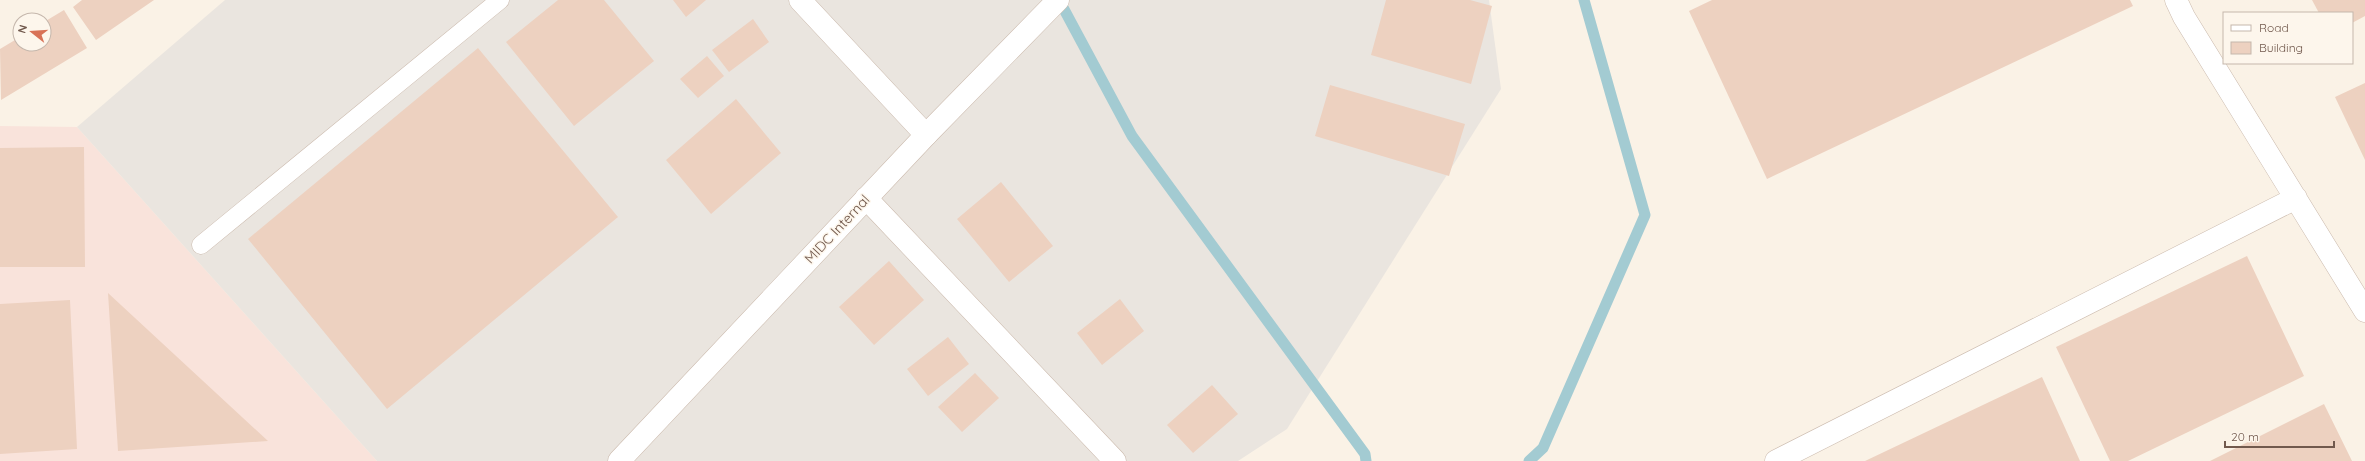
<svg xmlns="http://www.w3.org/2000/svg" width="2365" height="461" viewBox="0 0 2365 461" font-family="Quicksand,sans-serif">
<rect width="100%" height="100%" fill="#faf2e6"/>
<path fill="#f9e3db" d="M0 126 77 127 377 461H0Z"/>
<path fill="#eae5df" d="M225 0H1489L1501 89 1287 429 1238 461H377L77 127Z"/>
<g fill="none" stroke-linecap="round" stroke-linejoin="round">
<path stroke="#a3cbd2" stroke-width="11" d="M1059 0 1132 136 1365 454 1366 461
M1529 461 1543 448 1645 215 1584 0"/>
</g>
<path fill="#edd1c0" d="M82 0H154L96 40 73 7Z
M558 0H604L654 61 574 126 506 42Z
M673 0H706L686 17Z
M1386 0H1470L1492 6 1471 84 1371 55Z
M1712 0H2130L2133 6 1767 179 1689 11Z
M2312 0H2365V16L2352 23V13H2319Z
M64 10 87 48 1 100 0 49 20 37V44H44V22Z
M753 19 769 42 729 72 712 50Z
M478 48 618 217 387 409 248 239Z
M707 56 724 76 698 98 680 79Z
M2365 83V160L2335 97Z
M1330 85 1465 124 1449 176 1315 136Z
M736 99 781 153 711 214 666 160Z
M84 147 85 267H0V148Z
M1001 182 1053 246 1009 282 957 219Z
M2247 256 2304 376 2128 461H2110L2056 347Z
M889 261 924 300 874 345 839 307Z
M108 293 268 441 118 451Z
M1120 299 1144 331 1102 365 1077 333Z
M70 300 77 449 0 454V304Z
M948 337 969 364 928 396 907 369Z
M975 373 999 398 962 432 938 407Z
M2042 377 2080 461H1865Z
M1212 385 1238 414 1193 453 1167 425Z
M2324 404 2352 461H2210Z"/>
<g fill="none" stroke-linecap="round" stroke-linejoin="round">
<g stroke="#cbbaad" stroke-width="19">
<path id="service" d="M201 245 500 0"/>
</g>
<g stroke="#cbbaad" stroke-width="23">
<path id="minor" d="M800 0 926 135
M2176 0 2184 17 2365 311
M866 198 1115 461
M1776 461 2296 198"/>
</g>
<g stroke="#cbbaad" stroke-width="23">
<path id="tertiary" d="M619 461 926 135 1058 0"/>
</g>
<use href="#service" stroke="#fff" stroke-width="18"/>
<use href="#minor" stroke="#fff" stroke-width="22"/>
<use href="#tertiary" stroke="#fff" stroke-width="22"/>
</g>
<g text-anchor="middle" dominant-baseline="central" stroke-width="3" stroke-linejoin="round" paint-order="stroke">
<g font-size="14" fill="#71594d" stroke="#fdf6ec">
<text transform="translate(837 229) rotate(-47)">MIDC Internal</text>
</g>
</g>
<rect x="2223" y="12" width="130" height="52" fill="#fdf6ec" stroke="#c5b7ac"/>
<rect x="2231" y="25" width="20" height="6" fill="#ffffff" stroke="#c5b7ac"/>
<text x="2259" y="32" font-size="12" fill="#71594d">Road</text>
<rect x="2231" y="42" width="20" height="12" fill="#edd1c0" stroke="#c5b7ac"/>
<text x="2259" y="52" font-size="12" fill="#71594d">Building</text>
<g transform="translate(32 32) rotate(287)"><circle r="19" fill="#fdf6ec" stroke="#c5b7ac"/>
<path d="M0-3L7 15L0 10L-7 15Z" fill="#d87257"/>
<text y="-6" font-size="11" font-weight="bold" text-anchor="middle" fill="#71594d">N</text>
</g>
<path d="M2225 441v6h109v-6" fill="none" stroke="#71594d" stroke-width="2"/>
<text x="2231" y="441" font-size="12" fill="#71594d" stroke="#fdf6ec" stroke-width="3" paint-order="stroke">20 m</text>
</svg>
